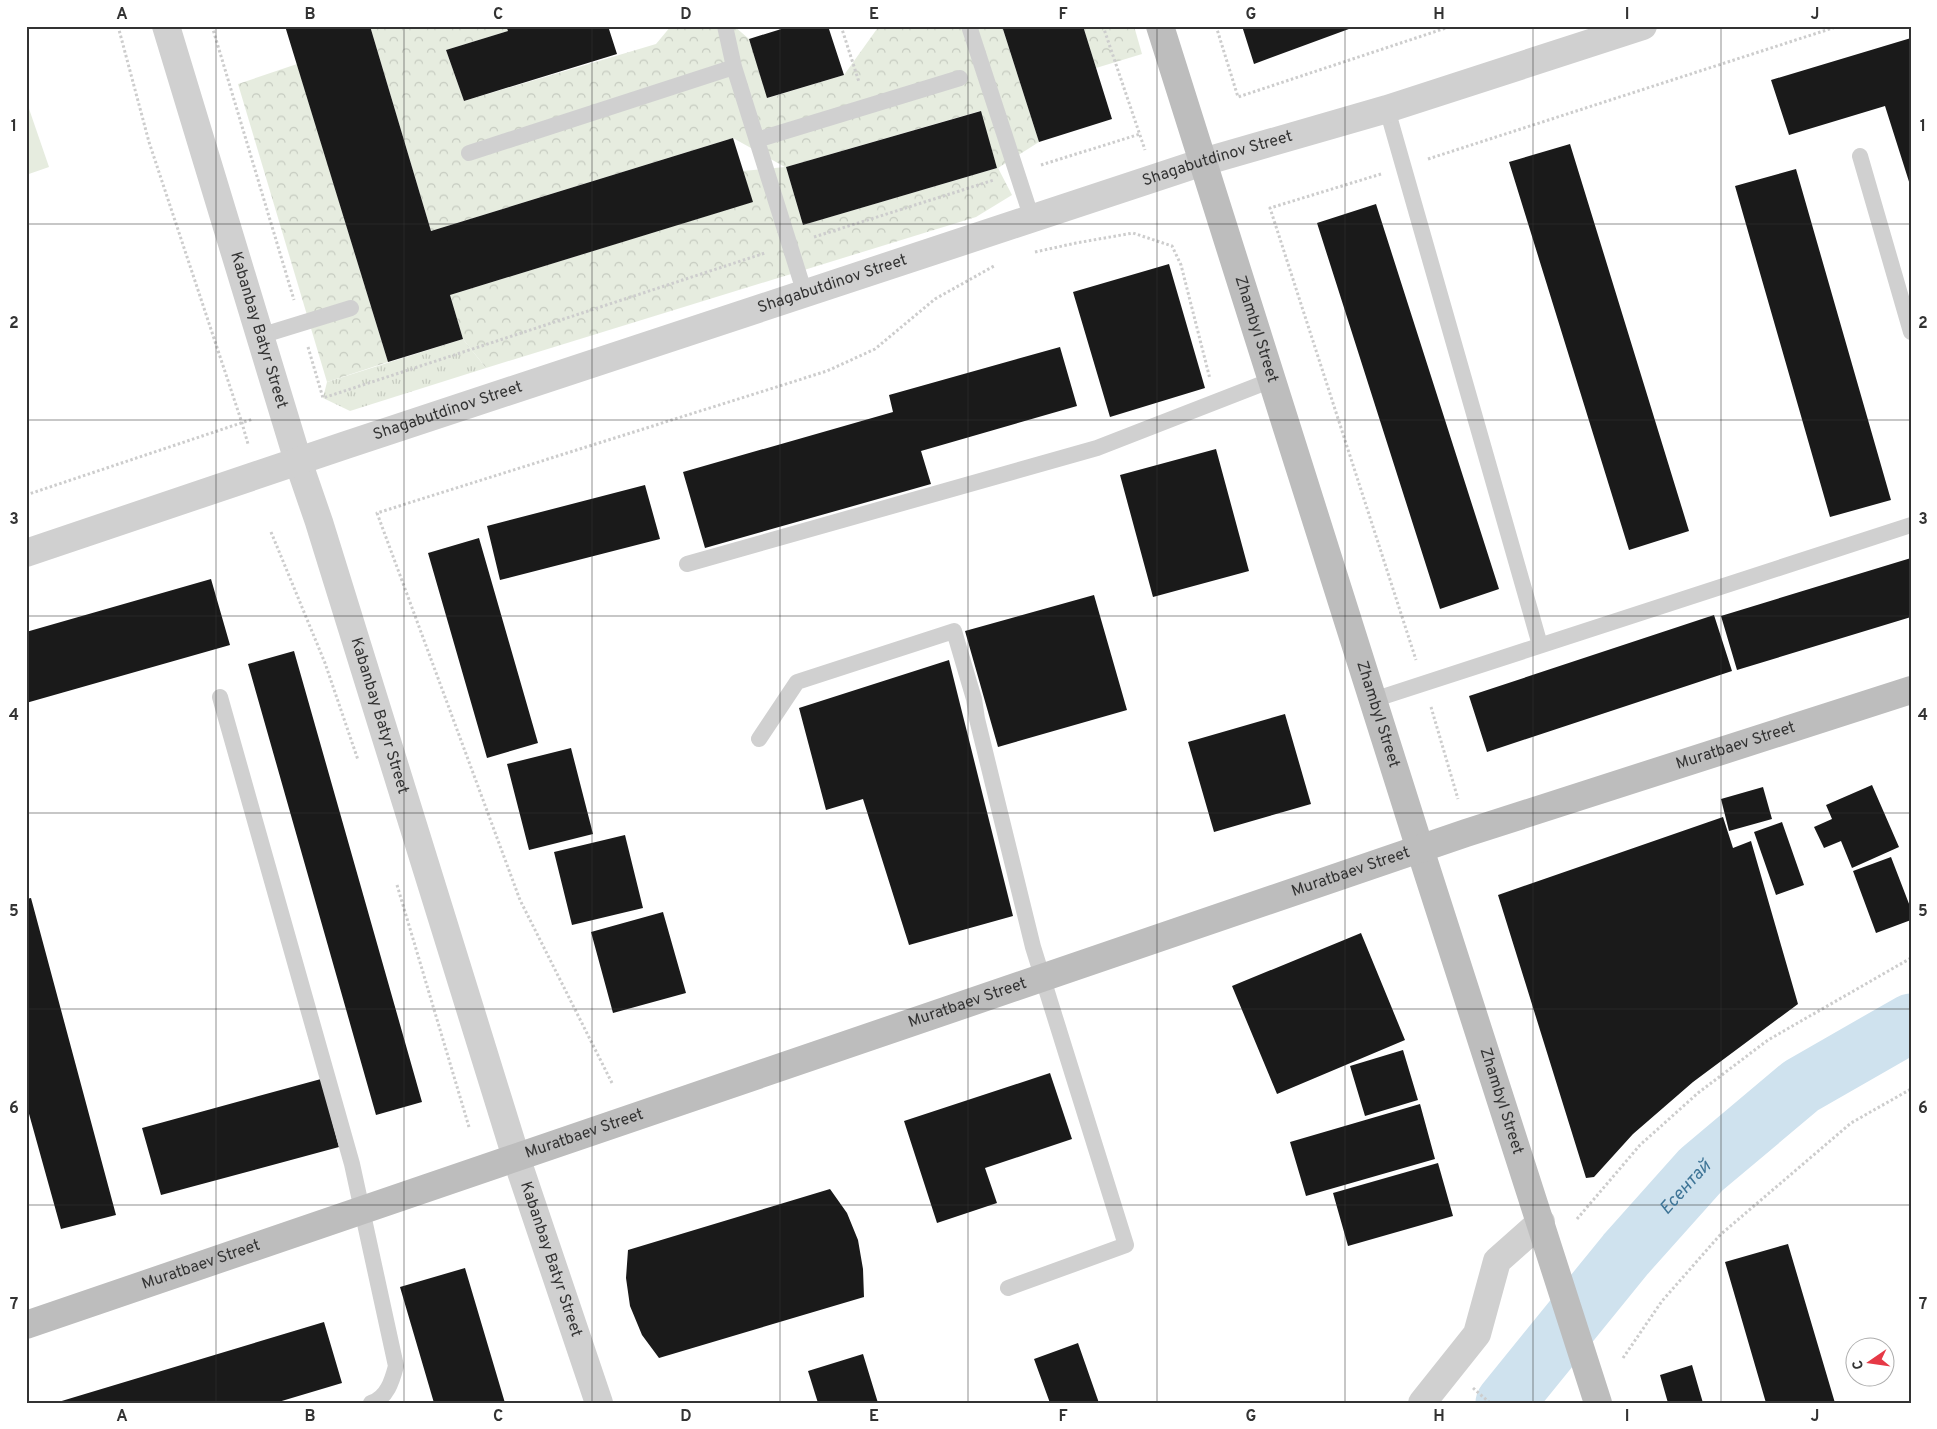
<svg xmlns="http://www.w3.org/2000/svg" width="1937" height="1429" viewBox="0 0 1937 1429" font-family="Overpass,sans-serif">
<defs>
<pattern id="grass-tufts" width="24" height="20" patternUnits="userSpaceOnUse" patternTransform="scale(1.25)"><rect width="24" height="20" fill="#e6ecdf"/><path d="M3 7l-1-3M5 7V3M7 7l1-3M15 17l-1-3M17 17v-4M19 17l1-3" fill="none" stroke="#c6cbc0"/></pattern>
<pattern id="forest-crowns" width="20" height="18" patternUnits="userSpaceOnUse" patternTransform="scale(1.25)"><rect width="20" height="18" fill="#e6ecdf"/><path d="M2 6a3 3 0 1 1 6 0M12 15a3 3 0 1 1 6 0" fill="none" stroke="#c6cbc0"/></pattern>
</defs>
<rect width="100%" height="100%" fill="#fff"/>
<path fill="url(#grass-tufts)" d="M463 339 486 368 350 411 323 398 327 382Z"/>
<path fill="url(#forest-crowns)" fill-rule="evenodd" d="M370 26H505L508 31 446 50 464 101 656 44 671 26H734L749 39 768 98 844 75 879 26H1002L1039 142 998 168 1012 195 976 217 486 368 463 339 450 295 752 202 743 171 785 167 733 138 431 231ZM980 111 997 168 803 225 786 167Z
M1083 26H1134L1142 54 1096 68Z
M297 64 388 362 327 382 238 84Z"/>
<path fill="#e6ecdf" d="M26 100 49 167 26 175Z"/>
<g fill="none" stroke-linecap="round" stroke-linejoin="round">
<path stroke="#cfe2ee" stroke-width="59" id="s1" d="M1505 1403 1626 1254 1701 1170 1801 1086 1911 1023"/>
</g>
<path fill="#1a1a1a" d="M285 26H370L431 231 733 138 753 202 450 295 463 339 388 362Z
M506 26H608L617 54 464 101 446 50 508 31Z
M791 26H828L844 75 767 98 749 39Z
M1002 26H1083L1112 119 1039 142Z
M1242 26H1357L1254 64Z
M1911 38V188L1885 106 1789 135 1771 80Z
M981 111 997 168 803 225 786 167Z
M1570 144 1689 531 1629 550 1509 162Z
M1796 169 1891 500 1830 517 1735 186Z
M1376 204 1499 589 1440 609 1317 223Z
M1169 264 1205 388 1110 417 1073 292Z
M1060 347 1077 406 921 451 931 484 705 548 683 472 893 412 889 395Z
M1216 449 1249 571 1153 597 1120 475Z
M645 485 660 539 500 580 487 526Z
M479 538 538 743 487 758 428 553Z
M1911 558V617L1737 670 1721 616Z
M211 579 230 645 26 703V632Z
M1094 595 1127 710 998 747 965 631Z
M1714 615 1732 671 1487 752 1469 696Z
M294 651 422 1102 376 1115 248 664Z
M949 660 1013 916 909 945 863 799 826 810 799 708Z
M1285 714 1311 804 1214 832 1188 742Z
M571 748 593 834 529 850 507 764Z
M1872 785 1899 847 1852 868 1841 841 1824 848 1814 827 1832 819 1826 805Z
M1763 787 1772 819 1729 831 1721 799Z
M1723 817 1733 848 1751 841 1798 1004 1693 1082 1633 1134 1594 1177 1586 1178 1498 895Z
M1782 822 1804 885 1776 895 1754 832Z
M625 835 643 908 572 925 554 852Z
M1891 857 1911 909V920L1876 933 1853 871Z
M31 898 116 1215 61 1229 26 1103V899Z
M663 912 686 993 613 1013 591 932Z
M1361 933 1405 1040 1277 1094 1232 986Z
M1403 1050 1418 1100 1365 1116 1350 1066Z
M1050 1073 1072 1139 985 1168 997 1203 937 1223 904 1121Z
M321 1079 339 1147 161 1195 142 1128Z
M1420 1104 1435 1159 1306 1196 1290 1142Z
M1438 1163 1453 1216 1348 1246 1333 1193Z
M830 1189 847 1213 858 1240 863 1269 864 1297 659 1358 642 1335 630 1306 626 1278 628 1250Z
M1788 1244 1835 1403H1766L1725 1262Z
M465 1268 505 1403H434L400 1287Z
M324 1322 342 1383 275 1403H55Z
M1078 1343 1099 1403H1050L1034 1359Z
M863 1354 878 1403H818L808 1371Z
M1692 1365 1703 1403H1668L1660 1375Z"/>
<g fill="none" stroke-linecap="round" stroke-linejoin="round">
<path stroke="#cdcdcd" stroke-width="3" stroke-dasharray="2.5 2.5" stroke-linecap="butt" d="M118 26 149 142 242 423 248 444
M212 26 294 300
M841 26 859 82
M1103 26 1145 150
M1216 26 1238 97 1452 26
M1428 159 1839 26
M1041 165 1140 134
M1381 174 1270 208 1416 660
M814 237 994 180
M1035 252 1076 243 1133 233 1172 246 1181 265 1210 379
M308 347 323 398 765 253
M26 495 253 419
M271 532 325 663 358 760
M1431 707 1458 799
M397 885 469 1127
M612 1083 520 900 377 513 827 371 875 349 935 299 994 266
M1577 1219 1640 1145 1698 1093 1768 1040 1911 958
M1623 1358 1662 1301 1720 1235 1851 1123 1911 1089
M1473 1388 1490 1403"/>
<path stroke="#d0d0d0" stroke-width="16" d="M725 26 734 67 805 294
M969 26 1032 219
M1387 109 1540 645
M757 140 960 78
M469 153 734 67
M1860 156 1911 332
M260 336 351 308
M687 564 1097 448 1272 380
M220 697 352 1164 396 1366C392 1381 387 1398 371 1403
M1373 700 1911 525
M759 739 797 682 954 631 974 699 977 719 1033 947 1126 1245 1008 1288"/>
<g stroke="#d0d0d0" stroke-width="28">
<path id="s2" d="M166 26 298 461 319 522 516 1157 599 1403"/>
<path id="s3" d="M26 553 346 445 1203 162 1387 109 1643 26"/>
<path d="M1422 1403 1477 1334 1497 1261 1541 1222"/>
</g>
<g stroke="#bdbdbd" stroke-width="28">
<path id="s4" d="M1160 26 1420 849 1598 1403"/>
<path id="s5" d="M26 1325 1466 833 1911 690"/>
</g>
</g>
<path fill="none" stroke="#333" stroke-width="1" stroke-opacity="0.55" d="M216 26V1403M404 26V1403M592 26V1403M780 26V1403M968 26V1403M1157 26V1403M1345 26V1403M1533 26V1403M1721 26V1403M26 224H1911M26 420H1911M26 616H1911M26 813H1911M26 1009H1911M26 1205H1911"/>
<g text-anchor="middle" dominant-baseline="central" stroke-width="5" stroke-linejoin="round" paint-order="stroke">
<g font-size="16" fill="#333" stroke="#fff">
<text stroke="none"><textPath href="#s3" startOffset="1255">Shagabutdinov Street</textPath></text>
<text stroke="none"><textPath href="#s3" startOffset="850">Shagabutdinov Street</textPath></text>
<text stroke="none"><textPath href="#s2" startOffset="318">Kabanbay Batyr Street</textPath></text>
<text stroke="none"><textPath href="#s4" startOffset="318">Zhambyl Street</textPath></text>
<text stroke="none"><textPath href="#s3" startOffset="445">Shagabutdinov Street</textPath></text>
<text stroke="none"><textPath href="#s4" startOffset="722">Zhambyl Street</textPath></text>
<text stroke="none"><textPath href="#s2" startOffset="722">Kabanbay Batyr Street</textPath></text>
<text stroke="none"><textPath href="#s5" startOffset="1805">Muratbaev Street</textPath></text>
<text stroke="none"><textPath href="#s5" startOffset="1400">Muratbaev Street</textPath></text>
<text stroke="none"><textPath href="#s5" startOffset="995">Muratbaev Street</textPath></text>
<text stroke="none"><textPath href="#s4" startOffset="1128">Zhambyl Street</textPath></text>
<text stroke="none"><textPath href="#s5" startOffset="590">Muratbaev Street</textPath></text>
<text stroke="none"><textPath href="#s2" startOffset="1292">Kabanbay Batyr Street</textPath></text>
<text stroke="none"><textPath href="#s5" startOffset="185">Muratbaev Street</textPath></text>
</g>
<g font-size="18" font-style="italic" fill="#3f7597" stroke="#fff">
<text stroke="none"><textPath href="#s1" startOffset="281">Есентай</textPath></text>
</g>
</g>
<rect width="1937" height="1429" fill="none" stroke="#ffffff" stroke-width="55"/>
<g transform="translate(1870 1362) rotate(257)"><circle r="24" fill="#ffffff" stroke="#adadad"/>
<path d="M0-4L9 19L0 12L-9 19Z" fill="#e63946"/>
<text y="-8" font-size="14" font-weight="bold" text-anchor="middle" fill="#333333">С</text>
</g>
<rect x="28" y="28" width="1882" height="1374" fill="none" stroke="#333" stroke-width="2"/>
<g font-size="16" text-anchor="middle" font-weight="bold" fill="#333">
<text x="122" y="19">A</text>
<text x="310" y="19">B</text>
<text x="498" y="19">C</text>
<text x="686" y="19">D</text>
<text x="874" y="19">E</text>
<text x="1063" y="19">F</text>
<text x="1251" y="19">G</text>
<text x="1439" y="19">H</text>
<text x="1627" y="19">I</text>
<text x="1815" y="19">J</text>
<text x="14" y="131">1</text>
<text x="1923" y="131">1</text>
<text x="14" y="328">2</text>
<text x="1923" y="328">2</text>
<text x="14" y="524">3</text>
<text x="1923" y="524">3</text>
<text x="14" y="720">4</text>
<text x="1923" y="720">4</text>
<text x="14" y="916">5</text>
<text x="1923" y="916">5</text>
<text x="14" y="1113">6</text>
<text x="1923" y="1113">6</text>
<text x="14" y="1309">7</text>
<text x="1923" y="1309">7</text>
<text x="122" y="1421">A</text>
<text x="310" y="1421">B</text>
<text x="498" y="1421">C</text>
<text x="686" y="1421">D</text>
<text x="874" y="1421">E</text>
<text x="1063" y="1421">F</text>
<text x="1251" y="1421">G</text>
<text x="1439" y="1421">H</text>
<text x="1627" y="1421">I</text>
<text x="1815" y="1421">J</text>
</g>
</svg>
